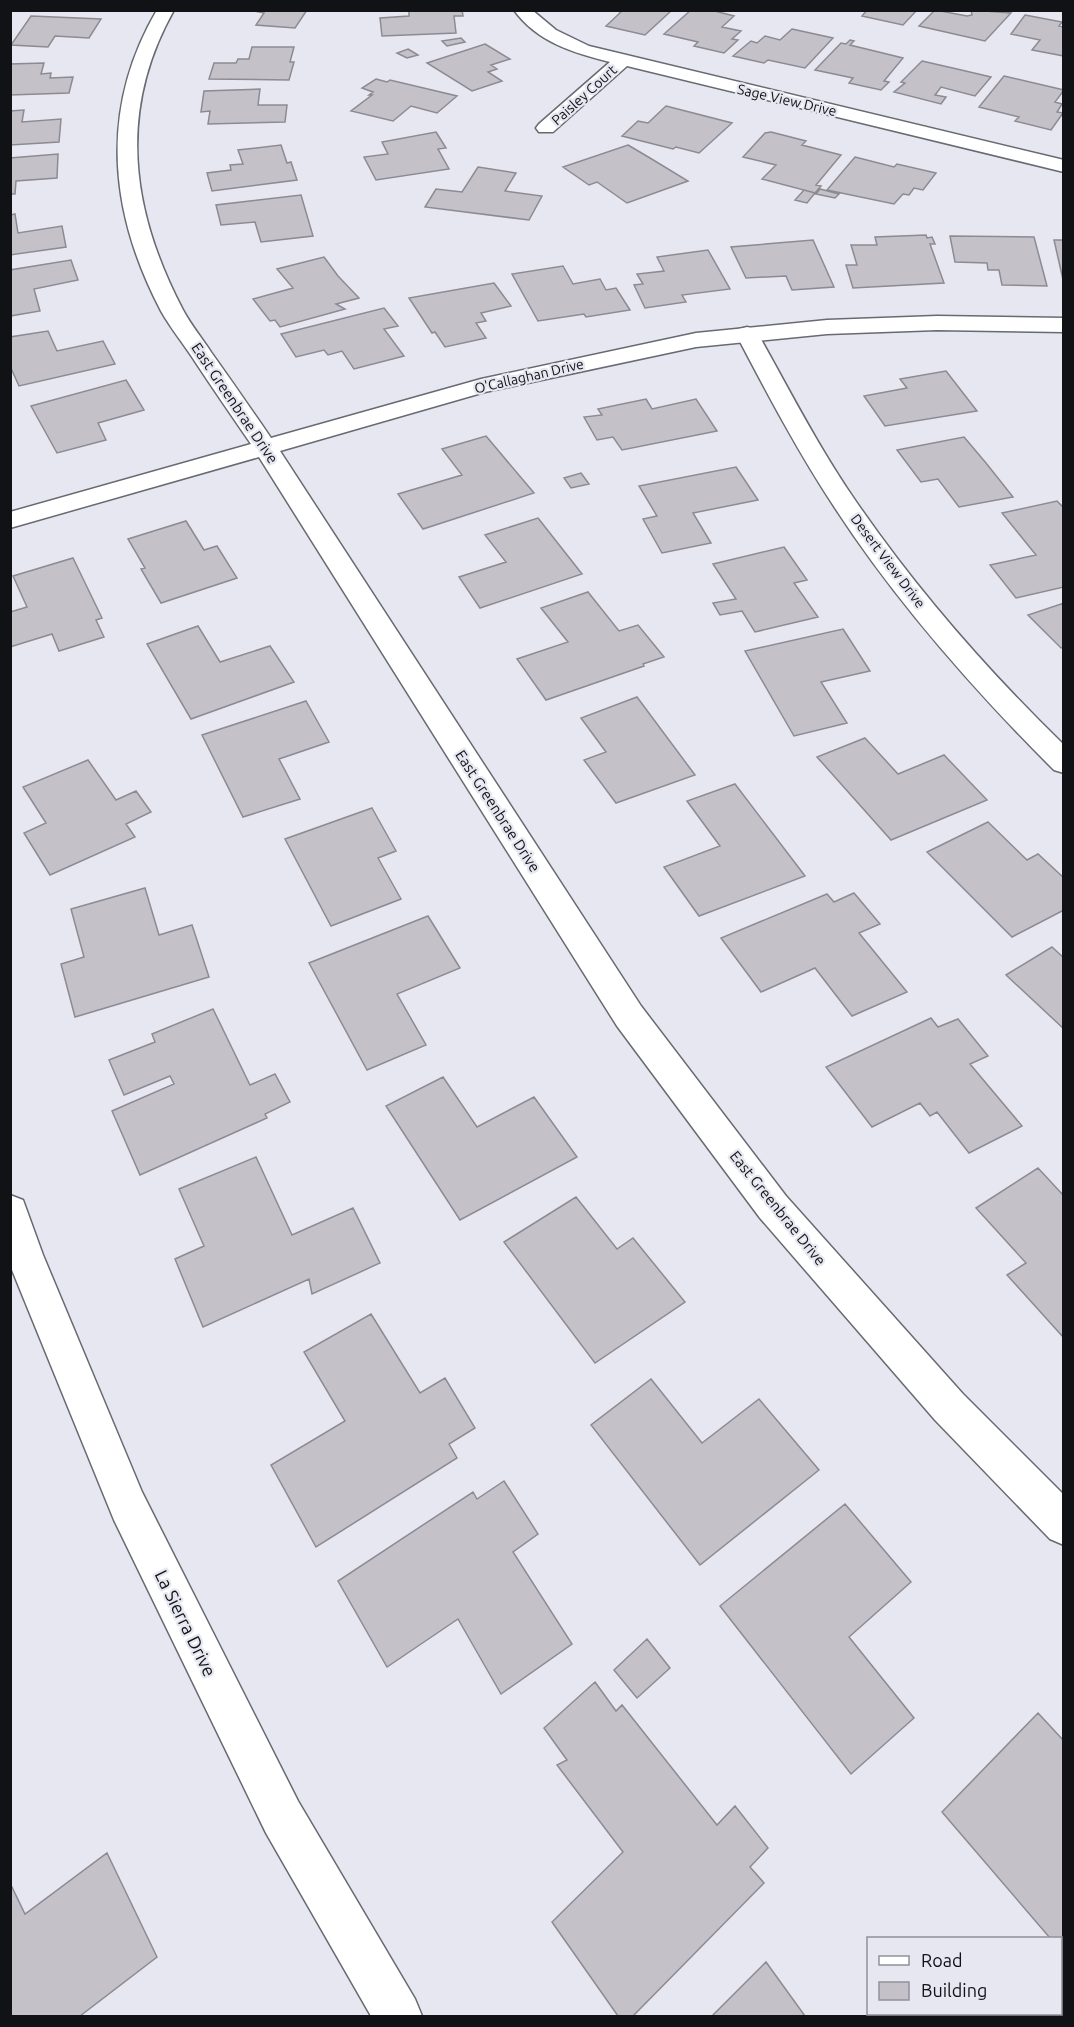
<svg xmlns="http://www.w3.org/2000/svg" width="1074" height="2027" viewBox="0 0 1074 2027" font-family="Ubuntu,sans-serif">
<rect width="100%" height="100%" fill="#e6e7f0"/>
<path fill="#c4c1c9" stroke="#8d8a92" stroke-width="1.5" d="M307 10 295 28 256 25 264 13 254 11Z
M409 10H462L463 16H454L456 33 382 36 380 18 409 16Z
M612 10H672L645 35 606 26 621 12Z
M691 10H711L734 16 722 27 741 31 732 39 738 40 724 53 694 46 698 42 664 34Z
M917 10 903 25 862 16 867 10Z
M935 10 967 16 972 15 971 10 1011 13 985 41 919 26Z
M1025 15 1062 22 1059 26 1064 27V56L1032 50 1040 40 1011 34Z
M31 16 101 19 89 38 55 36 48 47 11 45Z
M792 29 833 38 805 68 768 60 764 63 733 56 751 41 757 43 765 36 780 40Z
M461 38 465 42 447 46 442 41Z
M850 40 854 41 850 45 903 58 884 81 889 82 881 90 849 83 853 78 815 70 841 43 846 44Z
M485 44 510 59 491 65 497 69 488 72 502 81 472 91 427 63Z
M252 47H294L290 62H294L289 80 209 79 214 63H236L238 59H249Z
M408 49 418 55 407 58 397 53Z
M922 61 957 69 991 77 975 96 941 87 935 95 946 97 941 104 894 92 905 83 901 82Z
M44 63 41 74 51 73 50 78 73 77 69 93 10 95V64Z
M1004 76 1064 90 1055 102 1062 104 1057 112 1063 113 1051 130 1015 121 1019 117 979 107Z
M376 79 387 82 390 80 457 96 437 113 411 106 393 121 351 111 372 95H369L373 92 362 88Z
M260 89 258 105H287L285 122 208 124 210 111 201 112 204 91Z
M666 106 732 123 699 153 676 147 673 149 622 136 638 121 648 123Z
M24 110 22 122 61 119 59 142 10 145V111Z
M436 132 446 148 438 149 449 169 376 180 364 157 388 154 382 142Z
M771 132 806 141 802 145 841 155 816 185 821 186 815 193 762 179 776 165 743 157 765 133Z
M281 145 287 163 291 162 297 180 212 191 207 173 231 170 230 165 243 164 238 150Z
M628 145 650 158 688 181 627 203 597 182 589 185 563 167Z
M58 154 57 178 16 181 15 194H10V158Z
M855 157 894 167 897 164 936 173 923 190 914 188 909 195 903 194 894 204 827 190Z
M478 167 516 173 505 191 542 196 529 220 425 207 436 189 462 192Z
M820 189 839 194 835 198 816 194Z
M804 190 815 193 807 203 795 200Z
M301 195 313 236 261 242 255 222 221 225 216 205Z
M15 214 18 233 62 226 66 247 10 255V215Z
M926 235 927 238 932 237 935 244H930L944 283 853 288 846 265H857L851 245H877L875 237Z
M950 236 1034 237 1047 286 1002 285 999 270H988L987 263 955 262Z
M813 240 834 287 792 290 786 276 746 278 731 247Z
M1054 240H1064V284Z
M708 250 730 289 682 295 686 302 645 308 634 285 643 284 637 274 664 271 657 257Z
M324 257 338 276 359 298 336 304 345 309 280 327 275 320 270 321 253 299 293 288 277 269Z
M71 260 78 280 34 289 40 311 10 316V270Z
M563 266 573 284 600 279 606 290 616 288 630 310 586 317 584 314 538 321 512 274Z
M494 283 511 306 481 313 486 321 476 323 486 338 445 347 435 332 432 333 409 298Z
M384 308 398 326 384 329 404 356 354 369 342 351 328 355 324 350 296 357 281 334Z
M48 331 57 351 103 341 115 364 19 386 10 366V337Z
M946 371 977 411 885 426 864 396 907 388 900 379Z
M126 380 144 410 98 423 106 440 57 453 31 406Z
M646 399 652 409 696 399 717 431 622 450 613 437 597 440 584 417 602 415 598 409Z
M486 436 534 493 423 529 398 494 462 475 442 449Z
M964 437 986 463 1013 497 959 507 938 479 921 482 897 450Z
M736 467 758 500 693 513 711 543 662 553 643 519 657 516 639 486Z
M581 473 589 484 571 488 564 478Z
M1057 501 1064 508V587L1016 598 990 565 1036 555 1002 513Z
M538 518 582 574 480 608 459 577 506 562 485 535Z
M186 521 204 550 217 546 237 578 161 603 141 569 145 568 128 539Z
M784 547 807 580 794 583 818 617 755 632 742 611 720 615 713 603 736 599 713 564Z
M73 558 102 618 96 620 104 637 59 651 52 634 10 647V612L27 607 13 576Z
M588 592 619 631 638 625 664 657 643 664 644 666 546 700 517 659 568 642 541 608Z
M1064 603V647L1061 648 1028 615Z
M198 626 220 662 270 646 294 682 191 719 147 644Z
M843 629 870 671 821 682 847 723 794 736 745 651Z
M637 697 695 775 616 803 584 760 606 752 581 718Z
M306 701 329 742 279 759 300 799 243 817 202 735Z
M865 738 898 774 944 755 987 800 891 840 817 757Z
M88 760 116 800 136 791 151 812 126 824 135 837 50 875 24 833 46 823 23 787Z
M735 784 805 876 699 916 664 867 720 846 687 801Z
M372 808 396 851 378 858 401 899 331 926 285 839Z
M988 822 1027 860 1038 854 1064 878V910L1012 937 927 852Z
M145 888 159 935 192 925 209 977 75 1017 61 964 84 957 71 909Z
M854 893 880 924 859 933 907 992 852 1016 815 968 761 992 721 938 827 894 834 902Z
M428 916 460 968 397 994 426 1045 367 1070 309 963Z
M1052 947 1064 958V1029L1006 975Z
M213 1009 250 1085 275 1074 290 1102 265 1114 267 1118 140 1175 112 1111 174 1084 170 1076 124 1095 109 1060 155 1042 152 1034Z
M931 1018 938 1027 958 1019 988 1056 970 1064 1022 1126 969 1153 937 1112 930 1116 920 1103 872 1127 826 1067Z
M443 1077 477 1127 534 1097 577 1157 460 1220 386 1106Z
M256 1157 292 1235 353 1208 380 1263 312 1294 309 1279 203 1327 175 1259 204 1246 179 1189Z
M1038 1168 1064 1196V1338L1007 1275 1026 1263 976 1208Z
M576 1197 617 1249 633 1238 685 1302 595 1363 504 1242Z
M371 1314 420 1393 445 1378 475 1428 449 1444 457 1458 316 1547 271 1465 345 1421 304 1352Z
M651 1379 702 1443 759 1399 819 1470 700 1565 591 1425Z
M504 1481 538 1534 513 1552 572 1644 501 1694 458 1619 387 1667 338 1581 473 1492 477 1499Z
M845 1504 911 1582 849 1637 914 1718 851 1774 720 1606Z
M647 1639 670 1668 637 1698 614 1670Z
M595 1682 616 1711 622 1705 717 1825 735 1806 768 1848 750 1867 764 1883 633 2016H618L552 1922 623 1852 557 1765 567 1760 544 1728Z
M1038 1713 1064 1741V1954L1060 1950V1938H1050L942 1812Z
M107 1853 157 1957 80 2016H10V1883L25 1914Z
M766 1962 805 2016H712Z"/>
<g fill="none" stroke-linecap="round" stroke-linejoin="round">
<g stroke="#686a71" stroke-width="3">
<path id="minor" d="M514 10H532L556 30 589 46 1064 160V172L627 66 553 132H539L536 128 539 124 610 62C574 53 537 42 514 10Z
M747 327 755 329 758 334C790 391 820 450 857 503 917 590 988 671 1064 745V773L1054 770C974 690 897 603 835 508 798 452 767 393 736 334L739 329Z
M10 1195 23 1200 43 1255 142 1492 298 1801 415 1999 422 2016H371L266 1833 114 1520 10 1265Z"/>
</g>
<g stroke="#686a71" stroke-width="3">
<path id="tertiary" d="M157 10H174C117 111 131 211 183 310 191 325 202 338 211 352 231 380 251 409 271 438L481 379 696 333 827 320 937 316 1064 318V332L937 330 827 334 696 347 485 392 280 451 641 1006 786 1196 963 1394 1064 1495V1545L1050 1539 935 1420 760 1218 617 1026 259 457 10 528V512L251 444C231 415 211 386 192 357 182 342 170 327 161 311 109 212 99 109 157 10Z"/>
</g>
<use href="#minor" fill="#fff" fill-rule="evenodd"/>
<use href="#tertiary" fill="#fff" fill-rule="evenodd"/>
</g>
<g text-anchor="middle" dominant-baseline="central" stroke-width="4.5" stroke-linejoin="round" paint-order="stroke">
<g font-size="14" fill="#111215" stroke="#e6e7f0">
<text transform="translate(584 95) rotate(-42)">Paisley Court</text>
<text transform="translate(787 100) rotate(13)">Sage View Drive</text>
<text transform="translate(529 376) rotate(-13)">O'Callaghan Drive</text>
<text transform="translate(888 561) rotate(53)">Desert View Drive</text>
</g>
<g font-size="15" fill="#111215" stroke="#e6e7f0">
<text transform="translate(235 403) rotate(56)">East Greenbrae Drive</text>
<text transform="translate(498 811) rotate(57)">East Greenbrae Drive</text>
<text transform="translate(778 1208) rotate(51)">East Greenbrae Drive</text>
</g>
<g font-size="18" fill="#111215" stroke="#e6e7f0">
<text transform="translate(186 1623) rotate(64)">La Sierra Drive</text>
</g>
</g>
<rect width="1074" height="2027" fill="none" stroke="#111215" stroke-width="24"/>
<rect x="867" y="1937" width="195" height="78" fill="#e6e7f0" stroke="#919298" stroke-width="1.5"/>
<rect x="879" y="1956" width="30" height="9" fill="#ffffff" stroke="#919298" stroke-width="1.5"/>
<text x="921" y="1967" font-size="18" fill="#111215">Road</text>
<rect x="879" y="1982" width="30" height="18" fill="#c4c1c9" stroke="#919298" stroke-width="1.5"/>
<text x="921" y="1997" font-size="18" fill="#111215">Building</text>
</svg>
